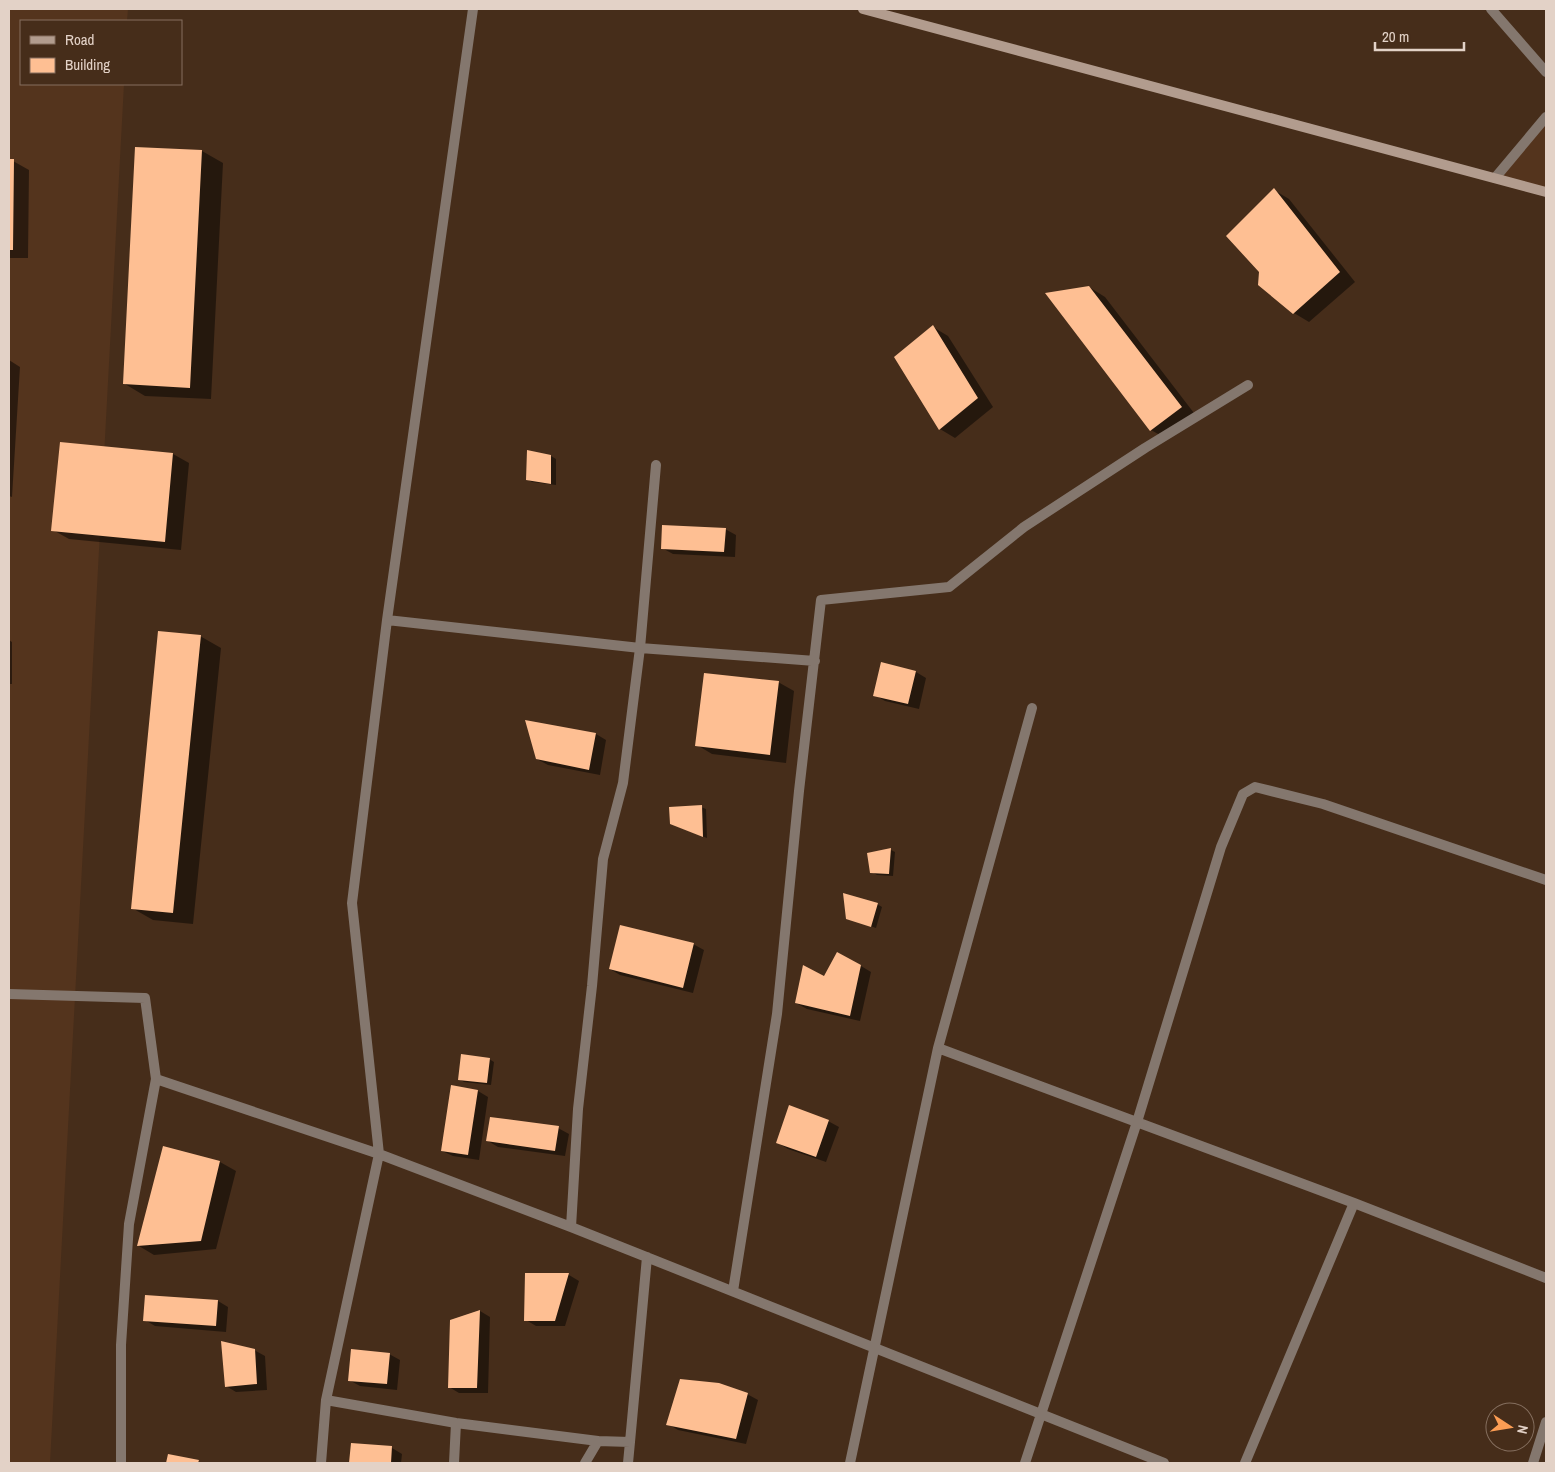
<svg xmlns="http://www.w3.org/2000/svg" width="1555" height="1472" viewBox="0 0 1555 1472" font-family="'Archivo Narrow',sans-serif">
<rect width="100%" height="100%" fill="#462d1a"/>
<path fill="#54341d" d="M9 9H128L127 21H21V84H124L50 1463H9Z
M1546 117V192L1495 178Z"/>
<path fill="#0007" d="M202 151 223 163 211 399 145 396 125 384Z
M9 161H13L29 170 28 258H9Z
M1274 190 1289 199 1355 282 1309 322 1294 313 1261 272Z
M1089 287 1105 297 1197 417 1167 439 1151 430 1047 294Z
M933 327 948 336 993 407 955 438 940 429Z
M9 360 20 367 12 497 9 496Z
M61 443 173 454 189 463 181 550 69 539 53 530Z
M528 451 551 456 556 459V485L532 482 527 479Z
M725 529 736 535 735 557 673 554 662 548Z
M200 636 221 648 193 924 153 920 132 908Z
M9 640 12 642V684H9Z
M882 664 916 672 926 678 919 709 885 701 875 695Z
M778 682 794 691 786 763 712 754 697 745Z
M596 734 606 740 600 775 548 765 537 759Z
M701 807 706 809 707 838 676 826Z
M891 850 895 852 893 876 877 875 872 872Z
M877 904 882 907 876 928 847 918Z
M693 944 704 950 693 993 620 975 610 969Z
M861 966 871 972 860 1021 807 1009 796 1003Z
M489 1059 494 1062 491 1085 464 1082 459 1079Z
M478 1091 488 1097 479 1160 453 1156 442 1151Z
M828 1121 839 1127 826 1162 788 1149 778 1143Z
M558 1128 569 1134 565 1156 498 1147 488 1141Z
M164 1148 220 1162 236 1171 216 1249 154 1255 139 1246Z
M526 1274 569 1275 579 1281 565 1326H536L526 1320Z
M218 1301 228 1307 226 1332 155 1326 145 1320Z
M480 1311 490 1317 488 1393H459L449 1387Z
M254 1350 265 1356 267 1390 236 1392 226 1386Z
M389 1354 400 1360 397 1390 360 1386 349 1380Z
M747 1394 758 1400 746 1444 678 1430 668 1424Z
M352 1444 392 1448 402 1454 401 1463H350Z"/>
<path fill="#febf93" d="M135 147 202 150 190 388 123 384Z
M9 159H14L13 250H9Z
M1274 188 1340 272 1293 314 1258 285 1259 272 1226 236Z
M1089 286 1182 407 1150 431 1045 293Z
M933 325 978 398 939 430 894 357Z
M60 442 173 453 165 542 51 531Z
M527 450 551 455V484L526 480Z
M662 525 726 528 724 552 661 549Z
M158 631 201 635 173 913 131 909Z
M881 662 916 671 908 704 873 696Z
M704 673 779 681 770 755 695 746Z
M525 720 596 733 589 770 536 759Z
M702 805 703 837 670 824 669 807Z
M891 848 889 874 870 873 867 853Z
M843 893 878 903 871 927 846 919Z
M620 925 694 943 683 988 609 969Z
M837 952 861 965 850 1016 795 1003 803 965 824 976Z
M461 1054 490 1058 487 1083 458 1080Z
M451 1085 478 1090 468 1155 441 1151Z
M789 1105 829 1120 816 1157 776 1143Z
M490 1117 559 1126 555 1151 486 1141Z
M163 1146 220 1161 201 1241 137 1246Z
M525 1273H569L555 1321H524Z
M145 1295 218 1300 216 1326 143 1321Z
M480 1310 477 1388H448L450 1320Z
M221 1341 255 1349 257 1384 225 1387Z
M351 1349 390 1353 387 1384 348 1381Z
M680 1379 719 1383 748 1393 736 1439 666 1425Z
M351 1443 392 1446 391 1463H349Z
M168 1454 199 1460 198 1463H166Z"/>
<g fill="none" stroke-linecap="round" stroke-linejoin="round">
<path stroke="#84776e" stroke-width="10" d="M1491 9 1546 72
M1495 178 1546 117
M387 620 640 648 815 661
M9 994 145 998 156 1079 379 1154 571 1227 1164 1463
M938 1048 1032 708
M571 1227 578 1109 592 986 603 859 623 783 640 648 656 465
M733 1291 777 1014 799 791 821 600 949 587 1024 527 1145 448 1248 385
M326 1400 456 1423 598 1441
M630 1442 647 1257
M121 1463V1345L129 1224 156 1079
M321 1463 326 1400 379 1154 352 903 387 620 473 9
M454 1463 456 1423
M585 1463 598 1441 630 1442 628 1463
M850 1463 938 1048 1354 1203 1546 1278
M1025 1463 1137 1122 1221 847 1243 794 1255 787 1323 804 1546 880
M1245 1463 1354 1203
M1533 1463 1546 1422"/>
<path stroke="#b29c8e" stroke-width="10" d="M863 9 1546 192"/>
</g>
<rect width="1555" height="1472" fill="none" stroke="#e3d2c7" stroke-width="20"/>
<rect x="20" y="20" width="162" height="65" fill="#462d1a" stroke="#856f5f"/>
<rect x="30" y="36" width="25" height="8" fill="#b29c8e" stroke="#856f5f"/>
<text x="65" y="45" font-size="15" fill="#e3d2c7">Road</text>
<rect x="30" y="58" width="25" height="15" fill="#febf93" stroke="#856f5f"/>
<text x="65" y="70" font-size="15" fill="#e3d2c7">Building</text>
<g transform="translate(1510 1427) rotate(102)"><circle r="24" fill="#462d1a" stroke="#856f5f"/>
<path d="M0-4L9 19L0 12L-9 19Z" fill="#fc9d54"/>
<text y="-8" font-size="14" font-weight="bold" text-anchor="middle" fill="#e3d2c7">N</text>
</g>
<path d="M1375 42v8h89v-8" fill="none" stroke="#e3d2c7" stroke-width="2.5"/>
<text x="1382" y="42" font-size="15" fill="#e3d2c7" stroke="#462d1a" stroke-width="4" paint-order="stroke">20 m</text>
</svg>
